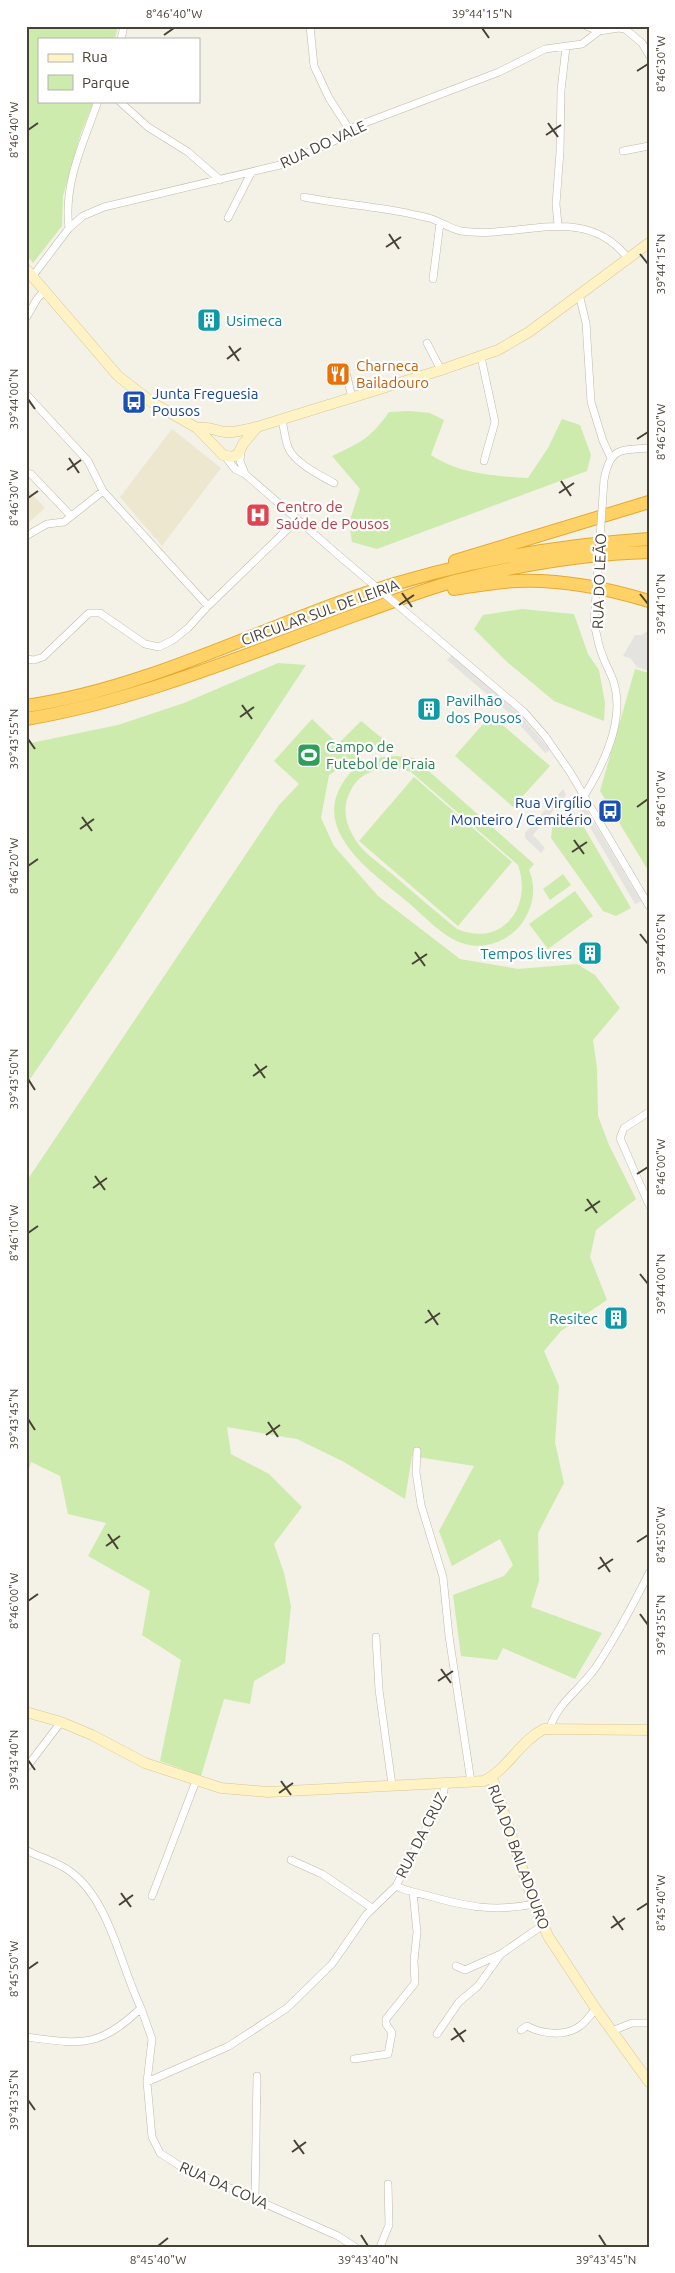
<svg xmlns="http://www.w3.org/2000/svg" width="675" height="2273" viewBox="0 0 675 2273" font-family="Ubuntu,sans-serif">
<rect width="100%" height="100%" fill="#f4f1e7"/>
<path fill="#eee7d0" d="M172 429 221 468 162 546 120 497Z
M26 488 45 508 26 525Z"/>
<path fill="#cdebad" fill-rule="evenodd" d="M26 26H118L115 39H39V101H94L81 133 63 196 62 226 33 263 26 254Z
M409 411 430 413 444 420 431 455C459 474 495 476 528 478L548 448 562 419 580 425 591 455 587 471 377 549 352 542 349 523 360 489 332 456C360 443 371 438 389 412Z
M522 609 574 614 588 654 599 670 605 703 604 721 554 701 507 662 474 629 483 615Z
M278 663 306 665 115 955 26 1085V744L118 725 184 703Z
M635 669 649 673V872L600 791Z
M491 715 550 766 513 807 455 756Z
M312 719 338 744 361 721 388 743 370 749 329 775 321 818 334 846 378 896 460 959 518 969 577 964 595 975 620 1008 593 1040 597 1068 598 1116 609 1145 636 1199 596 1230 590 1257 607 1300 561 1331 544 1351 559 1386 555 1442 564 1483 538 1533 539 1581 531 1607 602 1633 575 1679 503 1648 497 1660 461 1656 453 1595 504 1576 513 1565 500 1539 452 1566 439 1531 474 1466 412 1456 405 1499 344 1462 297 1439 227 1427 231 1454 269 1474 302 1507 274 1544 284 1573 291 1606 285 1663 254 1681 250 1704 224 1699 201 1776 160 1761 181 1660 142 1635 150 1591 88 1556 106 1523 68 1514 60 1476 31 1462 26 1481V1182L279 805 299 784 274 761Z
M396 756 414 758 534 864 529 870C537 888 533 907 522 923 510 940 485 950 465 944 444 938 426 918 410 904 376 875 309 833 344 781 356 762 374 757 396 756ZM396 767 411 772 518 865C533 907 502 948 457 929 435 911 414 893 392 874 378 862 360 851 352 834 344 820 343 804 351 790 360 772 378 768 396 767Z
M414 777 512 862 458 926 359 841Z
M563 815 578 817 631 908 616 916 603 911 551 838 553 821Z
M563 874 571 885 550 900 543 889Z
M575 891 593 916 548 949 529 924Z"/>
<path fill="#e5e3df" d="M649 630V671L637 667 630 658 623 656 635 635H642Z
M452 655 521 716 550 750 545 753 509 713 447 660Z
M563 789 566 795 533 835 545 848 541 853 525 838V833Z
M583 804 641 901 635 904 578 807Z"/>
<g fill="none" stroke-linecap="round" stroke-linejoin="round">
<g stroke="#c0b9a9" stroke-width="8">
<path id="street" d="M310 26 314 66 329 98 349 129
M586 26 599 31
M121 39 124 26
M119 101 148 127 188 152 220 180
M623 151 649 146
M304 197C338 204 373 206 407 213 414 215 422 216 429 218 440 221 450 229 461 231 518 240 583 202 627 257
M228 218 251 173
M558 225 556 204 560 152 561 90 566 47
M69 228C63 183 84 142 98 101
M32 277 69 228 83 216 104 207 280 165 336 140 349 129 499 72 545 49 582 44 599 31 619 28 625 29 642 43 649 55
M433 279 440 223
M579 294 586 323 591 402 603 441 611 458
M26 318 37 299 44 291
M427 343 441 370
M481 357 495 422 484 461
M347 376 352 398
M26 394 88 461 103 491 208 606
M282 420C284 429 285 439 288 447 293 462 321 476 334 483
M241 451 240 461 245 474
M225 456 235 469 245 474 344 560
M26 473 31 474 71 516
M604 480C610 448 619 450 649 448
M26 536 47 524 64 522 103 491
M426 629 524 712 545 736 570 772 649 906
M26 659 34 660 43 657 89 613H100L145 644 159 647 173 640 188 628 208 606 297 520
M584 796C604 764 625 721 614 683 611 673 605 664 602 654 598 645 597 634 594 624
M649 1112 624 1128 620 1138 649 1205
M417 1451 416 1472 421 1505 443 1577 449 1636 471 1782
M376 1637 379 1690 392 1785
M550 1728C557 1703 582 1688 596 1667 616 1637 633 1605 649 1573
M26 1768 61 1722
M26 1850C41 1858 58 1862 71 1872 110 1901 120 1965 141 2008 98 2049 81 2044 26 2037
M291 1860 322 1874 372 1908
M396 1886 443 1796 445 1784
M152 1896 196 1781
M456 1966 465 1970 501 1954 543 1925
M141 2008 152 2039 147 2082 152 2137 160 2153 180 2166 338 2236 355 2247
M521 2030 527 2026C542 2034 565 2037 580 2026 586 2022 591 2014 596 2009
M612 2031 632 2023H649
M437 2034 459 2002 478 1986 501 1954
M354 2059 388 2054 392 2033 386 2024V2019L415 1983 414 1961 417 1932 413 1892
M147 2082 229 2046 287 2008 332 1964 366 1915 396 1886C406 1891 418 1893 429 1896 468 1907 494 1912 534 1904
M255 2199 257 2076
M380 2247 389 2225 388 2184"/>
</g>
<g stroke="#d7c794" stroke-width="11">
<path id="secondary" d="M26 269 118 376 153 403 197 428 223 455 232 457 238 454 243 444 257 427
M197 428C212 426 214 431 225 432 236 433 247 429 257 427L441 370 498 350 529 332 649 243
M26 1712 61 1722 92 1735 145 1763 221 1788 268 1792 484 1781C508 1769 520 1741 544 1729L649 1730
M491 1777 494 1783 534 1904 548 1936 596 2009 649 2082"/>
</g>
<g stroke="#e6a92f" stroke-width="14">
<path id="highway" d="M455 561 649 502
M454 589C474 586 495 582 516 581 561 579 606 588 649 601
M26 706C143 689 250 633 360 595 453 563 551 546 649 539
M26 719C140 700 249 653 358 614 390 603 422 590 455 581 518 565 584 554 649 552"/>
</g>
<use href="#street" stroke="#fff" stroke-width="7"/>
<use href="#secondary" stroke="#fff3c6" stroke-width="10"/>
<use href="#highway" stroke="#ffd267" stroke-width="12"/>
<g stroke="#c0b9a9" stroke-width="8" stroke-linecap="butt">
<path id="street-bridge" d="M344 560 426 629
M594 624 604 480"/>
</g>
<use href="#street-bridge" stroke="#fff" stroke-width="7"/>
</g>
<path fill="none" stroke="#484135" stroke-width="2" d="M482 28 489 38M164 35 174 28M637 71 648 64M548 123 558 137M28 130 38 123M546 135 561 125M389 234 399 249M386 247 401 237M640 254 648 264M229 346 239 361M227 359 241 348M28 399 35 409M637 439 648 432M69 458 79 473M67 470 81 460M561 481 571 496M559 493 574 483M28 498 38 491M402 593 412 607M640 594 648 604M399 605 414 595M242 705 252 719M240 717 254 707M28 739 35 749M637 807 648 799M82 817 92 831M80 829 94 819M574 840 584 854M572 852 587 842M28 866 38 859M640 934 648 944M415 952 425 966M412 964 427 954M255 1064 265 1078M253 1076 267 1066M28 1079 35 1090M637 1174 648 1167M95 1176 105 1190M93 1188 107 1178M587 1199 597 1213M585 1211 600 1201M28 1233 38 1226M640 1274 648 1284M428 1310 438 1325M425 1323 440 1313M28 1419 35 1430M268 1422 278 1437M266 1435 280 1425M108 1534 118 1549M637 1542 648 1535M106 1546 120 1536M600 1557 610 1572M598 1569 613 1559M28 1601 38 1594M640 1614 648 1625M441 1669 451 1683M438 1681 453 1671M28 1760 35 1770M281 1781 291 1795M279 1793 293 1783M121 1893 131 1907M119 1905 133 1895M637 1910 648 1903M613 1916 623 1930M611 1928 625 1918M28 1969 38 1962M454 2028 464 2042M451 2040 466 2030M28 2100 35 2110M294 2140 304 2154M292 2152 306 2142M361 2235 368 2246M599 2235 606 2246M158 2246 168 2238"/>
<defs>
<g id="building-square" transform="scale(1.25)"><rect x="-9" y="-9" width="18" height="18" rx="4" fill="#0f9aa8" stroke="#fff"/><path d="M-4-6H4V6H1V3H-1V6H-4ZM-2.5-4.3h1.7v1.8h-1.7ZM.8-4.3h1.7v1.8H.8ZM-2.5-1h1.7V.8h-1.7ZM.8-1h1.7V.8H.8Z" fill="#fff"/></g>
<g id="restaurant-square" transform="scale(1.25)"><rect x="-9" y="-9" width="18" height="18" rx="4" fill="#e8710a" stroke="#fff"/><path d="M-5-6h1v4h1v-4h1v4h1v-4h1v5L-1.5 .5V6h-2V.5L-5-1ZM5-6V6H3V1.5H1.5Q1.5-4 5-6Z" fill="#fff"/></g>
<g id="bus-square" transform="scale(1.25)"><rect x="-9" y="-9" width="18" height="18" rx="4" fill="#1a4fb4" stroke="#fff"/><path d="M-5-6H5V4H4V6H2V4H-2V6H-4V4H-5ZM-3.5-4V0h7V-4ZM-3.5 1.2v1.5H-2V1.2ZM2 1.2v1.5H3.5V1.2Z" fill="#fff"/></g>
<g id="hospital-square" transform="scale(1.25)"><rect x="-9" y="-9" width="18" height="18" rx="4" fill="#e0444e" stroke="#fff"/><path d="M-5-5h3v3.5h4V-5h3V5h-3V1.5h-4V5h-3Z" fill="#fff"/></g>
<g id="stadium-square" transform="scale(1.25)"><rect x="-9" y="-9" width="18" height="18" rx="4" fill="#2e9e5b" stroke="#fff"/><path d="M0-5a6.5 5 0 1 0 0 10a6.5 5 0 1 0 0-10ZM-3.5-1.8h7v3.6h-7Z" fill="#fff"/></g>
</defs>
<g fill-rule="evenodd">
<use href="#building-square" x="209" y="320"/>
<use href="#restaurant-square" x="338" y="374"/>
<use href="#bus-square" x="134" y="402"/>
<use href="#hospital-square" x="258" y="515"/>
<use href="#building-square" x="429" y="709"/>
<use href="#stadium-square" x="309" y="755"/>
<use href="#bus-square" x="610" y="811"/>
<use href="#building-square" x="590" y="953"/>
<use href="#building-square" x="616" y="1318"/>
</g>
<g text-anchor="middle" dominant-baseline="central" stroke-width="4.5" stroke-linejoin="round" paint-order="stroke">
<g font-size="15" fill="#484135" stroke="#fff">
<text transform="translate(323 144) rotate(-25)">RUA DO VALE</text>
<text transform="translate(599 581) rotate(-88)">RUA DO LEÃO</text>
<text transform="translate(320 612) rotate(-20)">CIRCULAR SUL DE LEIRIA</text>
<text transform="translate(421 1835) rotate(-63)">RUA DA CRUZ</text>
<text transform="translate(519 1857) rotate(70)">RUA DO BAILADOURO</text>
<text transform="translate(224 2185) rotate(24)">RUA DA COVA</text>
</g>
<g font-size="15" fill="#0d838f" stroke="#fff" text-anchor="start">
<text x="226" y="320">Usimeca</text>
<text x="446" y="700">Pavilhão<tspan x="446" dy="17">dos Pousos</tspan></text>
<text x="572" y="953" text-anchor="end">Tempos livres</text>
<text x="598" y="1318" text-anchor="end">Resitec</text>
</g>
<g font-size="15" fill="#c56008" stroke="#fff" text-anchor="start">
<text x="356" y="365">Charneca<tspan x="356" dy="17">Bailadouro</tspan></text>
</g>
<g font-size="15" fill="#164399" stroke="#fff" text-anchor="start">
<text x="152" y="393">Junta Freguesia<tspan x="152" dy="17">Pousos</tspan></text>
<text x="592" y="802" text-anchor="end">Rua Virgílio<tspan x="592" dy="17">Monteiro / Cemitério</tspan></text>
</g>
<g font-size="15" fill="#be3a42" stroke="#fff" text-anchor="start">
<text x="276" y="506">Centro de<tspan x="276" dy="17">Saúde de Pousos</tspan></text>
</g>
<g font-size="15" fill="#27864d" stroke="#fff" text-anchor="start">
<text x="326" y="746">Campo de<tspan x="326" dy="17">Futebol de Praia</tspan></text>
</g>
</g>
<rect width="675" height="2273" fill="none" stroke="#ffffff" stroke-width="55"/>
<rect x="38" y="38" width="162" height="65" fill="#ffffff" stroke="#b6b3ae"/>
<rect x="48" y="54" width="25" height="8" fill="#fff3c6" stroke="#b6b3ae"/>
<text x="82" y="62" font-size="15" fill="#484135">Rua</text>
<rect x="48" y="75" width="25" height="15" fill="#cdebad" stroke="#b6b3ae"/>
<text x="82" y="88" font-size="15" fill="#484135">Parque</text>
<rect x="28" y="28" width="620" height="2218" fill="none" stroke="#484135" stroke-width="2"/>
<g font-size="12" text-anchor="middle" fill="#484135">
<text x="174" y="18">8°46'40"W</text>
<text x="482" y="18">39°44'15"N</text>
<text transform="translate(661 64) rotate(-90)" y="4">8°46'30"W</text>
<text transform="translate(14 130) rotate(-90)" y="4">8°46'40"W</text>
<text transform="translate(661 264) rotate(-90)" y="4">39°44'15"N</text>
<text transform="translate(14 399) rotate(-90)" y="4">39°44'00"N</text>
<text transform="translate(661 432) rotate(-90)" y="4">8°46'20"W</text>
<text transform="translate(14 498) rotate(-90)" y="4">8°46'30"W</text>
<text transform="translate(661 604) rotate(-90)" y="4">39°44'10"N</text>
<text transform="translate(14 739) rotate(-90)" y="4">39°43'55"N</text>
<text transform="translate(661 799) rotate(-90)" y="4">8°46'10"W</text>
<text transform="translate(14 866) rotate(-90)" y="4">8°46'20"W</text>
<text transform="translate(661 944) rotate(-90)" y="4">39°44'05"N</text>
<text transform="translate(14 1079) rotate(-90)" y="4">39°43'50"N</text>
<text transform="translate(661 1167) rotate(-90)" y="4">8°46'00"W</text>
<text transform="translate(14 1233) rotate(-90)" y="4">8°46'10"W</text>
<text transform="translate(661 1284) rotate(-90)" y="4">39°44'00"N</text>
<text transform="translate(14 1419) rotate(-90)" y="4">39°43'45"N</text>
<text transform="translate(661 1535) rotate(-90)" y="4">8°45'50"W</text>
<text transform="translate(14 1601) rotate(-90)" y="4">8°46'00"W</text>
<text transform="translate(661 1625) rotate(-90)" y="4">39°43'55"N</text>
<text transform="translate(14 1760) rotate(-90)" y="4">39°43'40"N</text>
<text transform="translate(661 1903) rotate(-90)" y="4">8°45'40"W</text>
<text transform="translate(14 1969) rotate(-90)" y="4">8°45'50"W</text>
<text transform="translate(14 2100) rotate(-90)" y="4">39°43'35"N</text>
<text x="158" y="2264">8°45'40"W</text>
<text x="368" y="2264">39°43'40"N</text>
<text x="606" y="2264">39°43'45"N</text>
</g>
</svg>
